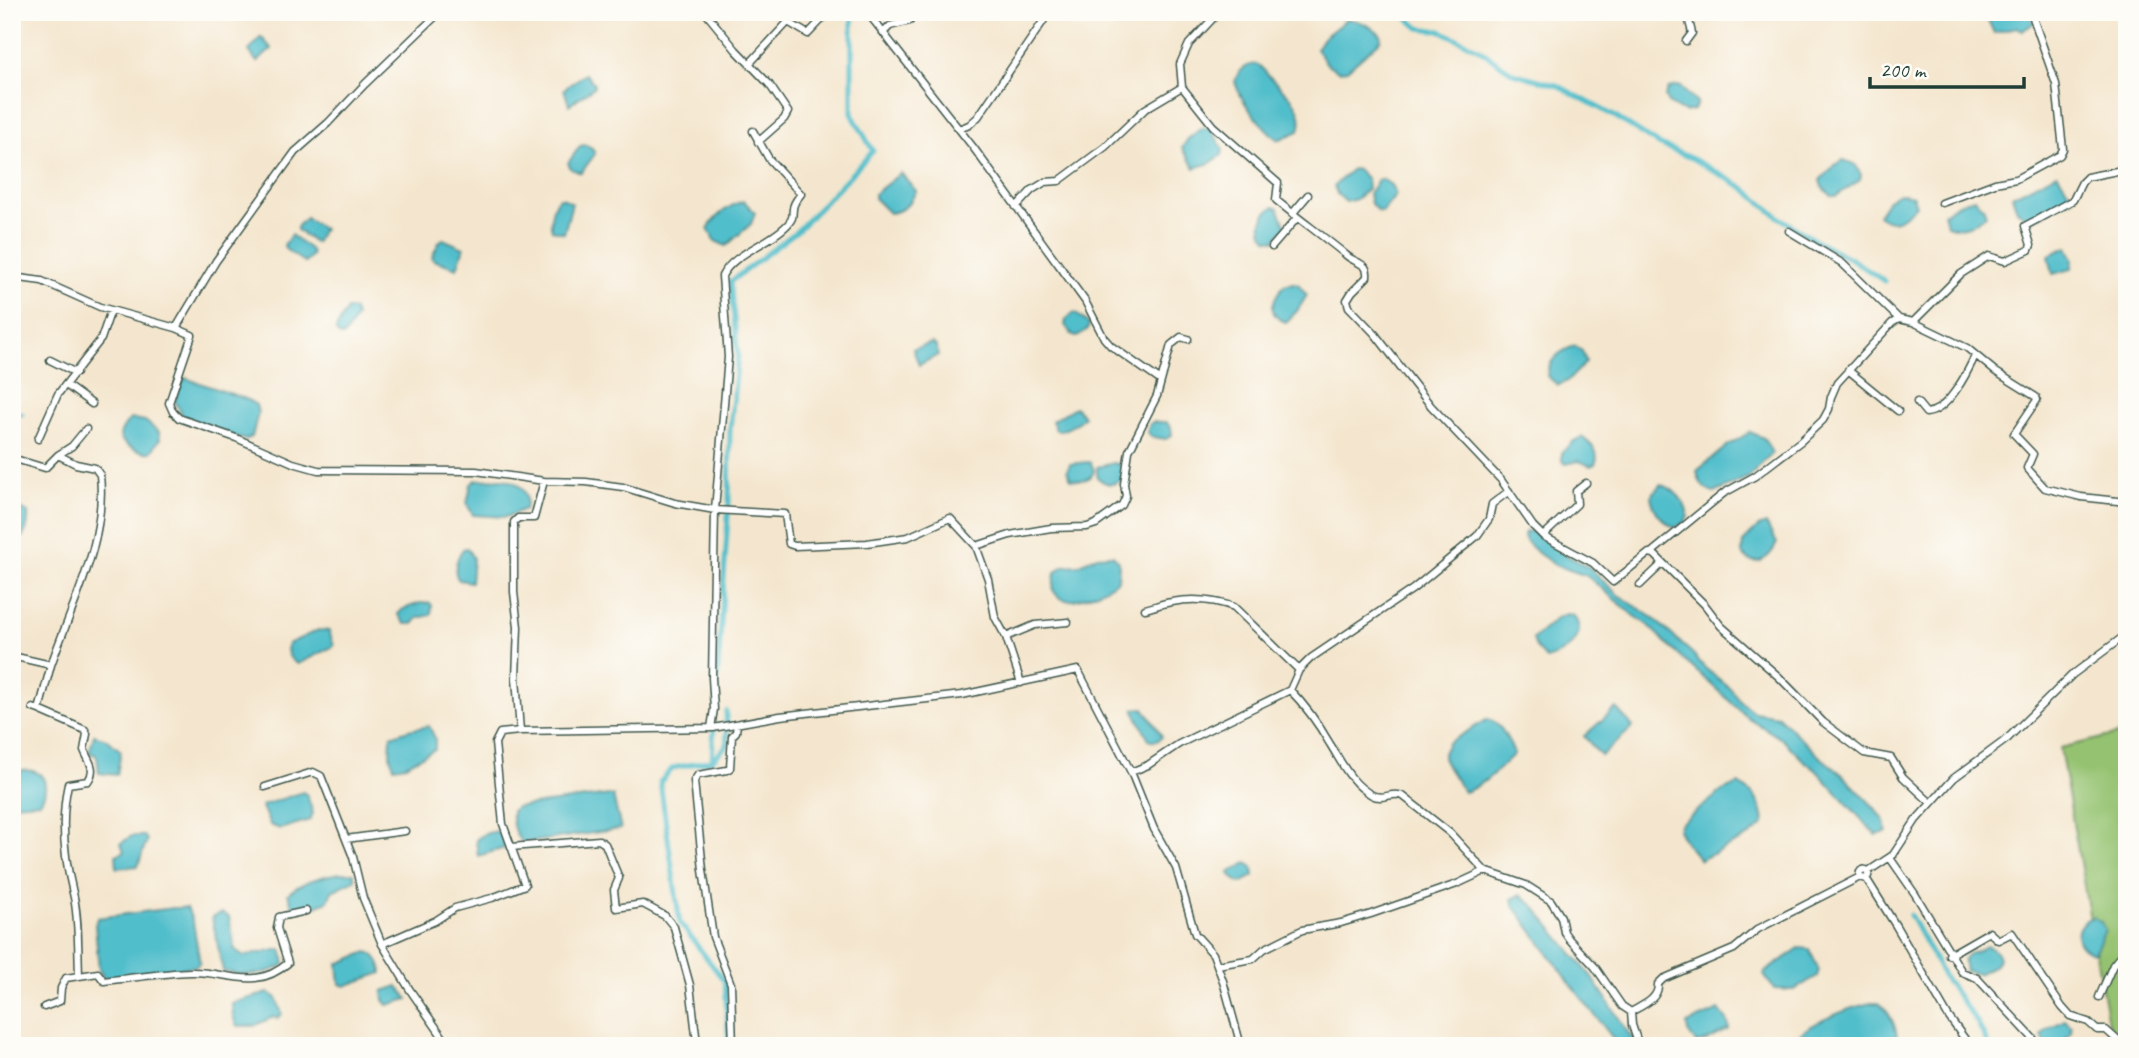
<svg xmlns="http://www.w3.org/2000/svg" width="2139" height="1058" viewBox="0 0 2139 1058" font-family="Caveat,sans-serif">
<rect width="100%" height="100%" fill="#fdfcf7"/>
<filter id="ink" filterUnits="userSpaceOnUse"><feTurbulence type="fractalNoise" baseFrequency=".0143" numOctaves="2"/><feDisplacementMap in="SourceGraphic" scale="14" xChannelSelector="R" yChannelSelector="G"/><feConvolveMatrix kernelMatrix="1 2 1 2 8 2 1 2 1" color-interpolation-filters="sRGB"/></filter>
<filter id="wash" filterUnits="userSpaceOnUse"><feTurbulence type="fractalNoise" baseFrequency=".00686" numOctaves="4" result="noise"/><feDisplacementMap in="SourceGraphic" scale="28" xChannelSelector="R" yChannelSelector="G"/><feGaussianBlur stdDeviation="1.57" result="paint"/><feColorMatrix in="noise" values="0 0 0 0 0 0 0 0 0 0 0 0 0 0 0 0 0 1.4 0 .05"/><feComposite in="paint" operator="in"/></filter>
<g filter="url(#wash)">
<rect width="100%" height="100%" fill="#f4e6ce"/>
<path fill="#94c270" stroke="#5a8052" stroke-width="2" d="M2127 732V1046H2112L2060 748Z"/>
<path fill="#51becb" stroke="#387e80" stroke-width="2" d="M1984 12H2027L2034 23 2023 30 2016 27 1994 33Z
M1347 19C1359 20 1373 26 1381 35V40L1347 70 1338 71 1327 64 1316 49 1323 38Z
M261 37 272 49 257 62 249 51Z
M1257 64C1263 68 1264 71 1269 76 1284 92 1307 106 1299 131L1278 140C1261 125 1242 104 1235 82 1238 70 1245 65 1257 64Z
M585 74 594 83V87L569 105 564 89Z
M1679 86 1697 103 1694 110 1684 112 1668 103 1665 97 1669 88Z
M1202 128H1210L1223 149 1222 155 1210 163 1195 168 1182 148 1188 139Z
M586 145 592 148 595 154 581 173 571 169 568 163 580 146Z
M1843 160 1855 164 1861 175 1860 180 1836 196H1832L1822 187 1820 180 1835 165Z
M1352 169 1358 170 1367 179 1368 189 1356 199 1346 202 1337 194 1334 186Z
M901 173 916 191C911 203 902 212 889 213L874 198V194Z
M2057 173 2073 198 2029 221 2017 210 2012 196Z
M1382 179 1391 185 1396 195 1383 211 1379 212 1371 204 1369 194 1377 181Z
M1899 193 1913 196 1916 205C1904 217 1894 228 1878 215L1888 200Z
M563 198 572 203 564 233 552 230C549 222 552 204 559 198Z
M1974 198 1984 208 1986 215C1971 226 1965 231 1947 225L1944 213 1952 207Z
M744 201 755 213 751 224 726 246 715 241 708 229C715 216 729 205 744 201Z
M1273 207 1278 208 1286 226 1275 240 1267 239C1258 228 1261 215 1273 207Z
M306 218 323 229 315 243 297 230V226Z
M291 235 311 250 312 255 305 263 285 249 284 245Z
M443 239 464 248 457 268 433 260 432 257 439 242Z
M2067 247 2073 259 2072 269 2053 274 2049 255Z
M1293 283 1298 284 1307 295 1297 311 1286 322C1264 315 1274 297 1284 285Z
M347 309 354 310 356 317 344 336H340L336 332V329Z
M1073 313H1075L1089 324 1088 329 1077 337 1073 336 1065 325 1066 320Z
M932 343 936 346 938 355 919 365 913 349Z
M1575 346 1582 351 1586 362 1568 381 1558 385 1547 376C1548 360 1561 350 1575 346Z
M185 378 246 399 256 405 258 413 252 437 245 440 184 419 175 401 180 385Z
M1075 407 1084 416C1078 423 1065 432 1056 430L1052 421Z
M133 419 145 421 159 432 160 439 151 452C143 453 122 447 120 436 120 431 126 424 129 420Z
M1153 422H1166L1171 428 1172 435 1166 439 1152 437 1147 432 1150 424Z
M1750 432 1764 438 1772 453 1749 477 1714 493C1703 490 1699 482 1697 471L1727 446Z
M1582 437C1591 444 1601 452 1595 464L1591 466 1579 461 1566 464 1562 461V453L1572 442Z
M1088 462 1091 463 1094 470C1092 481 1081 481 1071 479L1067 470 1070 464Z
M1114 463 1124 466 1122 480C1113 486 1105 485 1097 477V467Z
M503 479C519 481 530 492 525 509L506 517 473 515 467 504 471 484 476 480Z
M1660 485C1674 487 1686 502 1688 516L1685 522 1675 528C1662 521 1653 510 1651 496Z
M23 510 28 513C29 523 27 532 20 540L12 533V511Z
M1766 524 1777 543C1770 558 1756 570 1742 554L1743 542 1758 527Z
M1531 531 1560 552 1590 568 1617 594 1652 617 1693 654 1705 668 1730 688 1741 702 1754 712 1778 716 1818 755 1844 776 1872 805 1884 819 1887 832 1876 835 1816 770 1803 760 1783 740 1747 717 1671 648 1647 624 1633 615 1587 576 1555 565 1538 553 1526 541 1524 536 1525 532Z
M467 548 473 558 471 582 459 580C452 572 457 557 463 549Z
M1109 555H1113L1119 562 1118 580C1109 588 1078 602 1066 600 1060 599 1056 595 1053 590L1055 573 1064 566 1078 565 1097 556Z
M420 603H430L432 605 431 615 418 618 413 624H405L398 614 403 609Z
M1567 614 1573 615C1590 635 1566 654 1546 659L1536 648 1533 639 1558 617Z
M318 630 329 631 334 646 298 664C290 661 285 652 288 644Z
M1144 708 1161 734 1162 737 1157 741H1150L1134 711 1135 709Z
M1616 708 1633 727 1601 756 1584 736Z
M1488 719C1502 724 1509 741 1514 754 1499 768 1484 786 1464 792L1448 768 1443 758V753L1448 743Z
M429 726 435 738V749L406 765 394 767 390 756 391 736 408 730Z
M94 735 106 739 121 751 117 775 99 773 97 756 89 752Z
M12 770C19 771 30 769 36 772 49 778 46 794 40 802L12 804Z
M1738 784C1755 792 1763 805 1764 824L1750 836 1700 860 1685 842 1678 830 1680 824 1722 791Z
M303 792 307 795 313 813 310 820 280 829 270 825 262 807 263 805Z
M609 795 613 796 621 829 523 843C514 836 511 822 512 811L516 807Z
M497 831 502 837 505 848 478 856 476 840 484 834Z
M132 836H144L147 840 138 866 117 868 116 855 124 852 121 843Z
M1247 863 1253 867 1254 876 1241 883 1236 881 1229 873Z
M340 873H354L355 880 332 891 328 901 308 909H297L292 905 288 894C300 882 323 876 340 873Z
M1520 895 1533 905 1592 977 1637 1046H1619L1576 991 1514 906 1512 899Z
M173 908H187L193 922 200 963 197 966 110 979 103 977 99 970 95 925 97 918Z
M222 913 229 917 235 950 244 956 282 949 285 964C267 976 243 977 223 971L212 917Z
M2093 917 2101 922 2105 930 2094 953C2073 948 2071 924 2093 917Z
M1986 946C1993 949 1998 951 1999 959L1995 965 1978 974 1965 971 1963 961 1967 955Z
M1799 948 1809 949 1819 970 1817 976 1794 990 1774 989 1764 975 1765 972Z
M367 952C376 954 382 965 382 973L345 986 340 984 338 964Z
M398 986 408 999 388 1005 384 1000 383 991Z
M268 993 276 997 282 1014 278 1018 273 1017 254 1026H237L233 1016 232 1003Z
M1871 1003H1879C1890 1012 1900 1032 1896 1046H1789C1797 1027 1851 1007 1871 1003Z
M1719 1010 1728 1022 1729 1029 1707 1041 1696 1043 1688 1032 1687 1024Z
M2065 1020 2071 1026V1032L2059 1046H2046L2042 1035 2047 1029Z"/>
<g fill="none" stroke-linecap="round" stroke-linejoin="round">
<path stroke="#51becb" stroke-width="5" d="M1401 12 1419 28 1441 31 1477 48 1513 73 1557 85 1614 116 1656 143 1693 159 1744 188 1780 218 1813 239 1853 260 1884 281
M12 413 22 414
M716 698 729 502 730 428 738 355 730 282 798 230 873 151 852 114V12
M726 711 727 745 712 760 673 768 660 782 680 923 725 982 729 1046
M712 760 714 725
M1910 915 1945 979 1977 1022 1989 1046"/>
</g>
</g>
<g filter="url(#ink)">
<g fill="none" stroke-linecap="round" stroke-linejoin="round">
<g stroke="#3f564b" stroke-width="9">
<path id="minor" d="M705 12 736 50 769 84 788 112 784 119 758 142
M867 12 973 147 1085 301 1104 338 1111 346 1161 381
M884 32 890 26 910 21 911 15 909 12
M1686 41 1692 33 1689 21 1692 12
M750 63 788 22 808 34 829 12
M1182 87 1180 64 1189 44 1219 12
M959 129 969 125 978 117 1044 20
M1942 203 1995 183 2016 179 2060 155 2063 149 2056 84 2031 12
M1016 207 1032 190 1045 182 1059 181 1105 147 1145 109 1182 87 1213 126 1278 183 1276 200C1299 219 1323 236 1346 255 1351 260 1360 262 1365 267 1368 271 1367 272 1367 277L1352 292 1347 300 1349 307 1375 334 1431 406 1501 480 1533 526 1543 536 1577 504 1576 491 1586 483
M1292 214 1308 195
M1789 231 1842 263 1899 319
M1272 247 1297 218
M12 277 42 281 100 307 176 328 216 261 295 152 328 123 365 84 440 12
M1913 322 1967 348 1996 372 2036 397 2037 400 2014 434 2033 454 2027 468 2045 488 2081 497 2127 502
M176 328 192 335 169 403 173 412 179 418 236 438 293 463 318 470 476 471 544 481
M50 360 76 373
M1848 370 1898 411
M66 385 92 404
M1917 402 1926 413C1948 412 1967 373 1975 356
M38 439 58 394 101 339 111 310
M58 455 72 446 86 429
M12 458 45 468 58 455 76 464 95 468 100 475C107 541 72 604 51 665
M1543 536 1593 563 1613 582 1649 553 1654 554 1705 605 1721 626 1779 677 1823 722 1864 753 1891 758 1903 777 1931 803
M976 546 1010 535 1051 528 1087 527 1096 524 1122 505 1126 496 1124 484 1129 451 1157 396 1171 345 1181 337 1188 339
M1651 553 1724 493 1755 476 1801 441 1823 420 1829 409 1831 397 1837 383 1892 323 1899 319 1913 322 1961 274 1989 256 2005 261 2029 250 2031 245 2025 226 2073 200 2082 182 2087 177 2127 169
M1640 585 1663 563
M1145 609C1154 607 1163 603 1172 602 1192 598 1215 600 1234 607L1299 670
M1006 637 1035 625 1068 622
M12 656 51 665 39 710 33 708
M1290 690C1306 706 1319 725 1330 744 1342 763 1351 784 1372 795 1383 801 1392 791 1403 796L1450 833 1485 871 1526 885 1551 901 1561 917 1564 932 1569 939 1595 967 1622 1006 1631 1012 1632 1025 1639 1046
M39 710 85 730 87 734 84 750C88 761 97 768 88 781L68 784C60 821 64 857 73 893 79 916 78 951 79 976L66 978 61 988 60 1001 44 1007
M711 728 714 709 712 678 715 510 728 357 722 276C734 252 770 244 788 224 794 217 792 216 793 209 793 203 798 198 801 194L769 159 753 131
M520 731 713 728 780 716 962 695 1078 670 1131 772 1154 829 1176 868 1195 934 1213 954 1223 981 1241 1046
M1131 772 1148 765 1179 744 1290 690 1299 670 1311 658 1413 589 1477 536 1489 519 1492 504 1509 491
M265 787 313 772 321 776 353 857 363 898 382 944 410 990 449 1046
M346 839 405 831
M511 847 599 840 605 844 619 878 614 890 616 908 643 904 665 916 674 927 690 985 696 1035
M1890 858 1915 894 1962 972 1977 978 2040 1046
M1859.5 874a4.5 4.5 0 1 1 9 0a4.5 4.5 0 1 1-9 0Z
M1867 872 1893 855 1916 820 1954 778 2007 739 2072 675 2127 634
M1866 878 1896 926 1948 1016 1970 1046
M382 944 435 921 455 908 492 898 525 885 503 824 495 743 500 733 520 731 516 678 518 627 514 592V522L518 518H534L544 481 586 482 623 487 675 503 715 510 785 514 789 544 795 546 867 543 908 537 950 518 976 546 988 579 995 617 1006 637 1021 683
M1949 955 1989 932 1998 940 2012 933 2062 1007 2070 1016 2088 1022 2097 1030H2106L2124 1046
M1217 965 1253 959 1264 949 1302 930 1341 923 1371 914 1457 884 1485 871
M79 976 98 973 104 981C133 978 162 973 191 972 227 971 255 992 288 963L277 928 279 917 306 911
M2099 997 2113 965 2127 948
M1631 1012C1643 1005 1659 999 1658 984L1663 979 1734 949 1758 929 1860 877
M733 1046 731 984 713 937 703 870 694 781 698 775 727 770 730 768 732 736 736 732 737 724"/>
</g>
<use href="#minor" stroke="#fff" stroke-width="6"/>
</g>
</g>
<rect width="2139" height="1058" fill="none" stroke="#fdfcf7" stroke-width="42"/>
<path d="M1870 77v10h154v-10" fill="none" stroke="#1f3d34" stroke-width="3.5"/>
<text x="1880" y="77" font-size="21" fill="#1f3d34" stroke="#fdfcf7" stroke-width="5" paint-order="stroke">200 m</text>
</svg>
